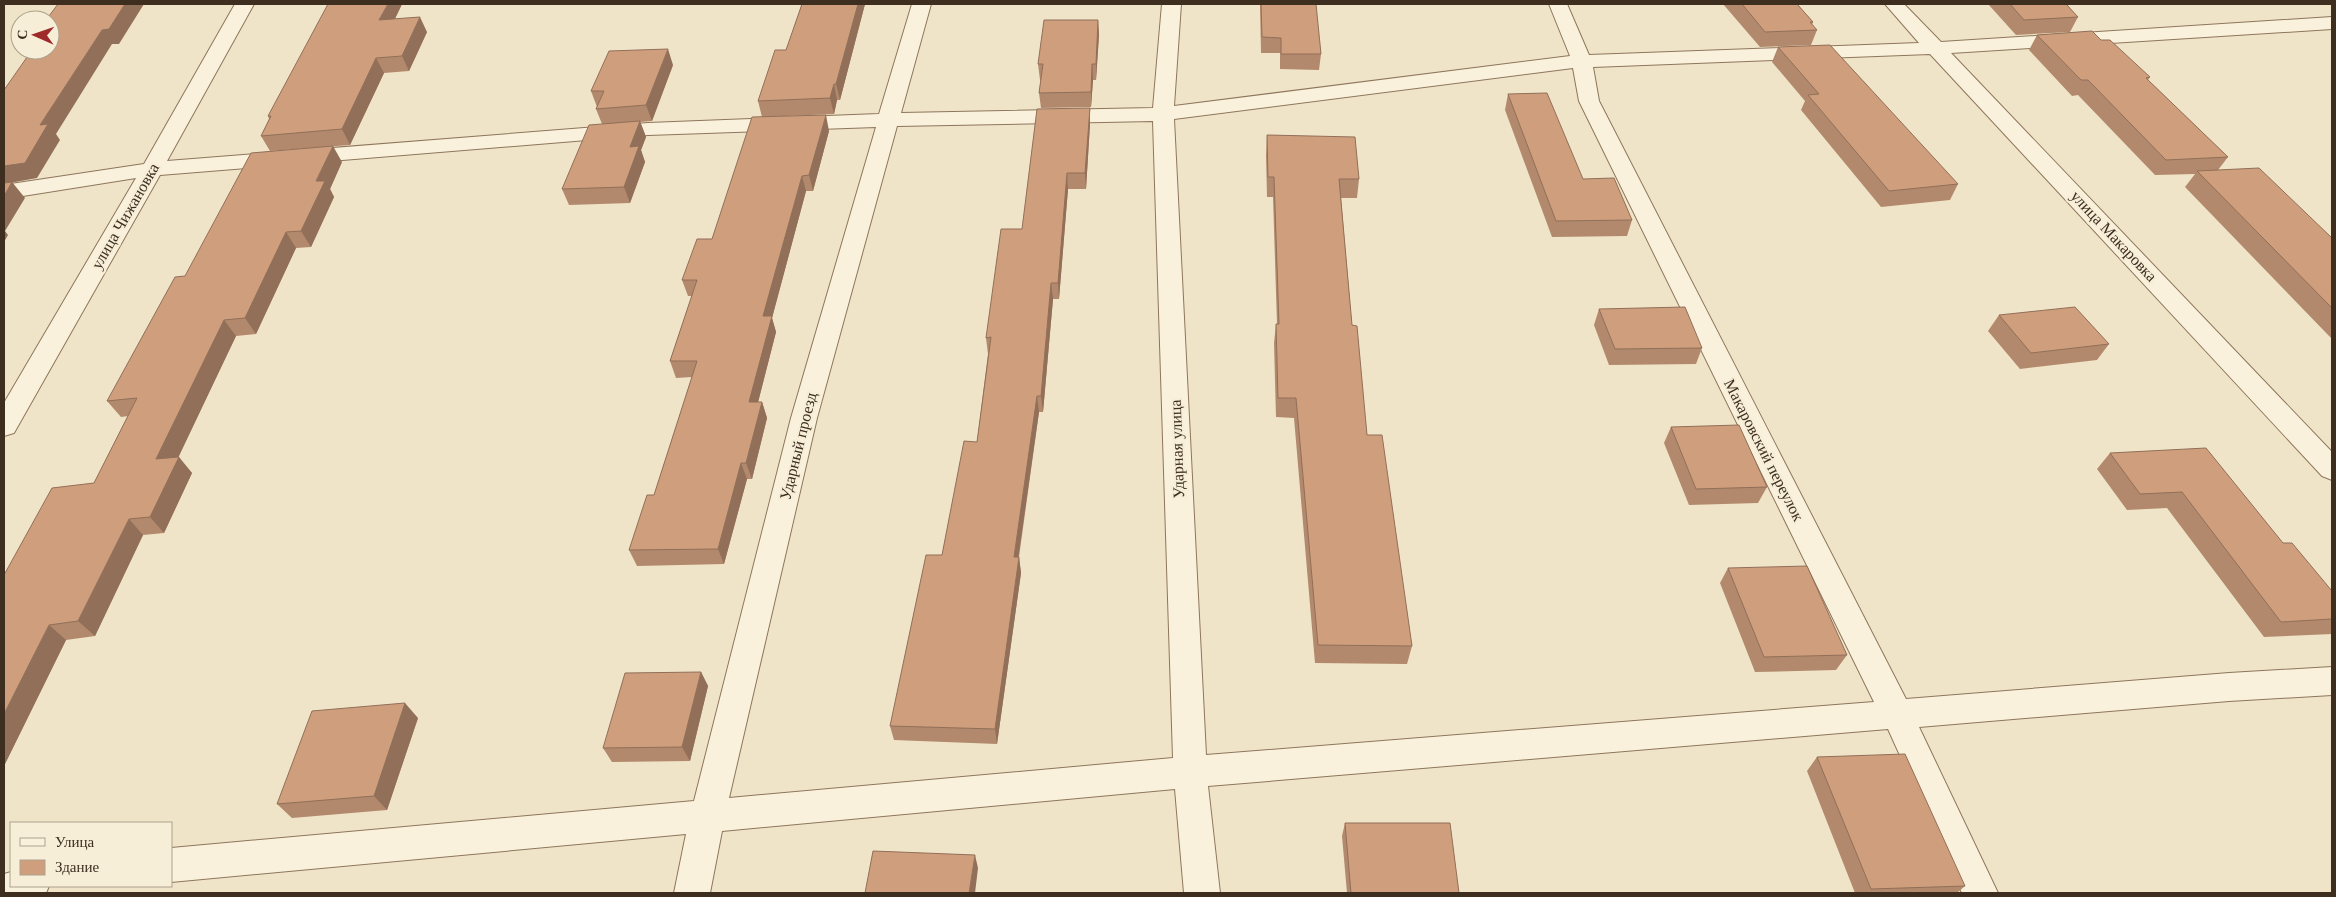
<svg xmlns="http://www.w3.org/2000/svg" width="2336" height="897" viewBox="0 0 2336 897" font-family="'Times New Roman',serif">
<rect width="100%" height="100%" fill="#f0e4c8"/>
<g fill="none" stroke-linecap="round" stroke-linejoin="round">
<g stroke="#8d765c" stroke-width="2">
<path id="street" d="M235 4H254L167 161 648 123 879 114 912 4H931L901 113 1153 108 1162 4H1181L1174 106 1570 56 1549 4H1567L1589 55 1919 43 1885 4H1904L1941 42 2332 17V29L1951 53 2332 452V480L2322 476 1930 54 1593 67 1599 101 1906 699 2229 673 2332 667V695L2229 701 1919 727 1998 893H1962L1888 729 1208 786 1220 893H1184L1175 789 722 831 710 893H674L686 834 171 882V848L694 801 791 418 876 127 648 135 160 175 14 433 4 436V403L136 178 4 199V185L144 164ZM1573 68 1579 101 1874 702 1206 755 1174 119ZM1153 121 1173 758 729 798 817 418 897 126Z
M11 872V886H49L46 893H4V874Z"/>
</g>
<use href="#street" fill="#faf1dc" fill-rule="evenodd"/>
</g>
<path fill="#b2896c" d="M402 4 395 19 427 32 409 71 384 73 350 145 270 151 261 136 269 119 268 116Z
M802 4H865L840 100H837L834 114 762 117 758 101 786 50Z
M1260 4H1312L1321 54 1319 70 1280 69V53H1261Z
M1723 4H1797L1813 22 1812 25 1817 30 1811 45 1760 47Z
M1988 4H2066L2078 17 2070 32 2016 35Z
M1098 20 1099 35 1096 80H1093L1091 107 1041 108 1039 93 1041 80H1040L1038 64Z
M2037 35 2101 40 2150 77 2148 80 2228 157 2218 170 2332 238V339L2185 187 2195 174 2155 175 2078 95 2072 96 2029 50Z
M1778 47 1958 184 1950 200 1881 207 1801 110 1805 101 1772 62Z
M673 65 652 121 640 122 646 137 641 150 645 162 630 203 569 205 562 189 602 124 596 109 597 107 591 91Z
M1508 94 1583 179 1632 220 1627 236 1552 237 1505 110Z
M1090 108V124L1086 189H1068L1059 299H1053L1043 412H1039L1019 557 1021 573 997 744 894 740 890 726 977 442 988 354 986 338 1022 229Z
M829 131 813 191H806L772 318 776 332 758 402H762L767 418 752 479H747L724 564 637 566 629 550 654 495 692 377 676 378 670 361 692 296H688L682 280 712 239Z
M1267 135 1359 179 1357 198H1341L1352 325 1367 435 1412 646 1407 664 1315 663 1294 418 1276 417 1274 343 1276 324H1277L1273 197H1267L1266 155Z
M342 162 330 189 334 197 311 247 296 248 256 334 236 336 178 457 192 473 164 533 143 535 95 636 66 640 4 766 94 483 128 416 121 417 107 401Z
M1599 309 1702 348 1696 364 1609 365 1594 325Z
M1999 315 2109 344 2097 360 2020 369 1988 331Z
M1671 427 1767 487 1758 503 1689 505 1664 443Z
M2110 453 2283 543 2332 591V634L2264 637 2167 508 2127 510 2097 469Z
M1728 568 1847 655 1836 670 1755 672 1720 583Z
M701 672 708 686 690 761 612 762 603 748Z
M418 718 387 810 292 818 277 804Z
M1817 757 1965 886 1957 893H1855L1807 771Z
M1345 823 1459 893H1347L1342 836Z"/>
<path fill="#916f58" d="M125 4H144L119 44H112L56 134 60 140 37 178 4 184V166L40 125 102 30Z
M388 4H402L387 35 379 20Z
M858 4H865L840 100 836 84Z
M420 17 427 32 409 71 402 56Z
M1098 20 1099 35 1096 80V64Z
M668 49 673 65 652 121 646 105Z
M376 58 384 73 350 145 342 129Z
M1092 64 1093 80 1091 107V92Z
M834 84 837 100 834 114 830 98Z
M1090 108V124L1086 189 1085 173Z
M826 115 829 131 813 191 809 175Z
M640 121 646 137 641 150 645 162 630 203 624 187 630 147Z
M333 146 342 162 330 189 334 197 311 247 301 231 316 181Z
M1067 173 1068 189 1059 299 1058 283Z
M802 176 806 191 772 318 776 332 754 418 749 402 763 316Z
M12 182 25 198 5 231 8 235 4 242V196Z
M286 232 296 248 256 334 245 318Z
M1051 283 1053 299 1043 412 1041 396Z
M224 320 236 336 170 475 156 459Z
M1037 396 1039 412 1016 573 1014 557Z
M762 402 767 418 752 479 746 463Z
M179 457 192 473 164 533 150 517Z
M741 463 747 479 724 564 718 549Z
M129 519 143 535 95 636 78 621Z
M1019 557 1021 573 997 744 995 729Z
M49 625 66 640 4 766V714Z
M701 672 708 686 690 761 682 747Z
M405 703 418 718 387 810 374 796Z
M975 855 978 868 975 893H969Z"/>
<path fill="#cf9f7d" stroke="#916f58" d="M58 4H125L109 29 102 30 40 125 48 124 25 163 4 166V90L32 50H50V20H46Z
M328 4H388L379 20 420 17 402 56 376 58 342 129 261 136 271 116H268Z
M802 4H858L836 84H834L830 98 758 101 775 50H786Z
M1261 4H1316L1321 54H1281V38L1262 37Z
M1742 4H1797L1813 22H1810L1817 30 1765 32Z
M2010 4H2066L2078 17 2024 20Z
M1044 20H1098L1096 64H1092L1091 92 1039 93 1043 64H1038Z
M2092 31 2101 40H2110L2150 77 2146 78 2228 157 2166 160 2088 80H2081L2037 35Z
M1830 45 1958 184 1889 191 1808 95 1819 94 1778 47Z
M668 49 646 105 596 109 604 91H591L609 51Z
M1547 93 1583 179 1614 178 1632 220 1556 221 1508 94Z
M1090 108 1085 173H1067L1058 283H1051L1041 396H1037L1014 557H1019L995 729 890 726 926 555H942L964 441 977 442 991 337 986 338 1001 229H1022L1037 109Z
M826 115 809 175 802 176 763 316H772L749 402H762L746 463H741L718 549 629 550 647 495H654L697 361H670L697 280H682L697 239H712L752 117Z
M640 121 630 147 639 146 624 187 562 189 589 125Z
M1267 135 1355 137 1359 179H1339L1352 325 1357 326 1367 435H1382L1412 646 1318 645 1296 398H1278L1276 324H1279L1274 177H1268Z
M333 146 316 181H325L301 231 286 232 245 318 224 320 156 459 179 457 150 517 129 519 78 621 49 625 4 714V575L52 488 94 483 137 398 107 401 175 277 185 276 251 153Z
M2259 168 2332 238V308L2197 171Z
M12 182 4 196V183Z
M1685 307 1702 348 1615 349 1599 309Z
M2075 307 2109 344 2031 353 1999 315Z
M1739 425 1767 487 1696 489 1671 427Z
M2206 448 2283 543H2292L2332 591V619L2281 622 2182 492 2140 494 2110 453Z
M1807 566 1847 655 1764 657 1728 568Z
M701 672 682 747 603 748 625 673Z
M405 703 374 796 277 804 312 711Z
M1905 754 1965 886 1871 889 1817 757Z
M1345 823H1450L1459 893H1351Z
M873 851 975 855 969 893H865Z"/>
<g text-anchor="middle" dominant-baseline="central" stroke-width="4.5" stroke-linejoin="round" paint-order="stroke">
<g font-size="16" fill="#3d2e20" stroke="#f7eed8">
<text transform="translate(125 216) rotate(-60)">улица Чижановка</text>
<text transform="translate(2114 236) rotate(47)">улица Макаровка</text>
<text transform="translate(798 446) rotate(-76)">Ударный проезд</text>
<text transform="translate(1177 449) rotate(-92)">Ударная улица</text>
<text transform="translate(1764 450) rotate(63)">Макаровский переулок</text>
</g>
</g>
<rect width="2336" height="897" fill="none" stroke="#3d2e20" stroke-width="10"/>
<rect x="10" y="822" width="162" height="65" fill="#f7eed8" stroke="#ada18e"/>
<rect x="20" y="838" width="25" height="8" fill="#faf1dc" stroke="#ada18e"/>
<text x="55" y="847" font-size="15" fill="#3d2e20">Улица</text>
<rect x="20" y="860" width="25" height="15" fill="#cf9f7d" stroke="#ada18e"/>
<text x="55" y="872" font-size="15" fill="#3d2e20">Здание</text>
<g transform="translate(35 35) rotate(272)"><circle r="24" fill="#f7eed8" stroke="#ada18e"/>
<path d="M0-4L9 19L0 12L-9 19Z" fill="#9e2a2b"/>
<text y="-8" font-size="14" font-weight="bold" text-anchor="middle" fill="#3d2e20">С</text>
</g>
</svg>
